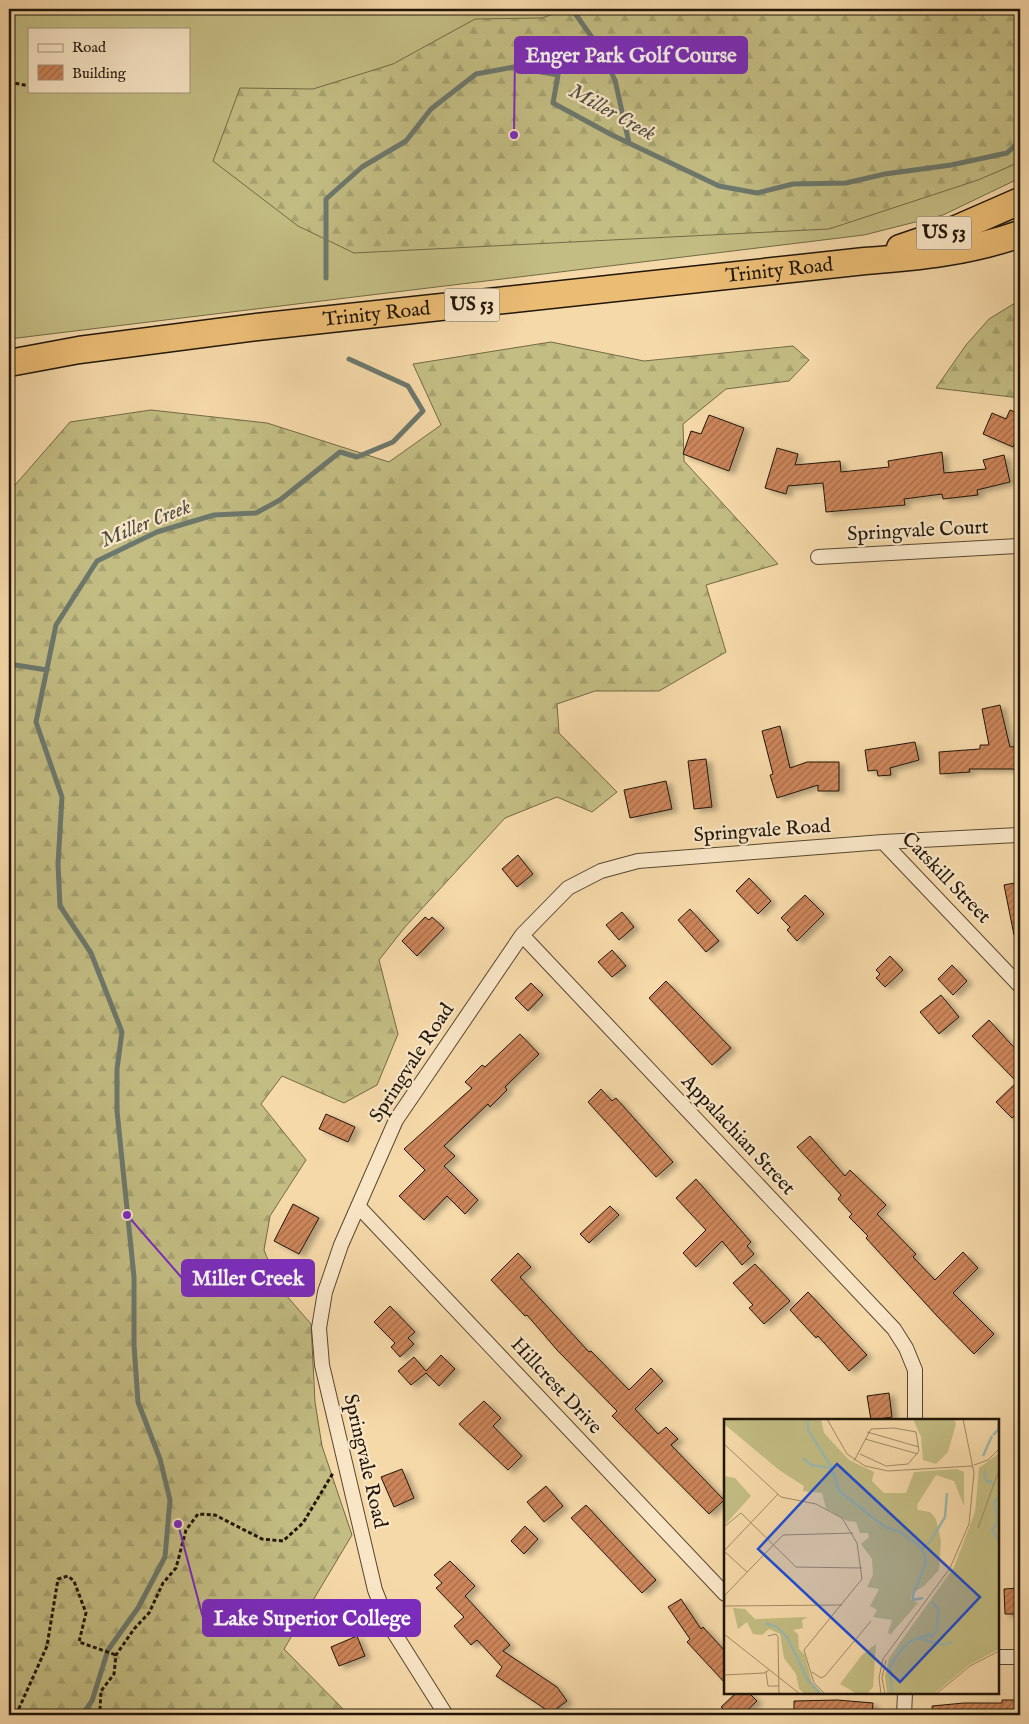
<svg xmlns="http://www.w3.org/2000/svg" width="1029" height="1724" viewBox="0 0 1029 1724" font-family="'IM FELL English',serif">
<defs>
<pattern id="forest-firs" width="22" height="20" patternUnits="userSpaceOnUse" patternTransform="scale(1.25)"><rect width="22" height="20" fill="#c3bd83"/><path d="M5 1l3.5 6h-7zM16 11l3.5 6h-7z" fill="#a7a270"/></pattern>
<pattern id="building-hatch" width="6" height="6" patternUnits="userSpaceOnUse" patternTransform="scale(1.25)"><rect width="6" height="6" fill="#cc855a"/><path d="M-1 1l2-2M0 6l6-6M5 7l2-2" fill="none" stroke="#a56c49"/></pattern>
<filter id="shadow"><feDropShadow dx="5.5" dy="3" stdDeviation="2.5" flood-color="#0004"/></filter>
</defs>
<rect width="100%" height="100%" fill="#f6d9a9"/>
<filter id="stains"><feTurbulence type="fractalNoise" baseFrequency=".004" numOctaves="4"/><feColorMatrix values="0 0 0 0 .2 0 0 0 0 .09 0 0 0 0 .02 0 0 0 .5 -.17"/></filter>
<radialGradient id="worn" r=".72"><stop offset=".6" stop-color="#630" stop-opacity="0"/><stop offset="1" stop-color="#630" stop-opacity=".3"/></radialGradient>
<path fill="#c3bd83" stroke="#726a46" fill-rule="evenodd" d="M9 9H1020V178L943 215 864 235 9 339ZM29 29H189V91H29Z"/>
<path fill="url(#forest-firs)" stroke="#726a46" d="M567 9H738L762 12 773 9H1020V162L978 180 829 229 354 253 298 226 213 161 240 88 313 89 393 64 475 19 542 18Z
M1020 300V398L936 388 966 345 989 319Z
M551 342 644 361 793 346 809 360 789 381 726 389 683 424 684 461 778 564 706 585 726 652 659 691H595L557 704 559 733 617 792 592 812 557 797 505 818 405 927 379 960 398 1034 377 1085 344 1103 282 1076 261 1104 306 1160 270 1216 264 1250 279 1287 311 1324 315 1402 322 1446 352 1535 284 1649 349 1715H9V492L70 422 151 410 267 423 389 462 441 425 413 364Z"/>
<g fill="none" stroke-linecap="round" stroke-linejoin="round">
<path stroke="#6c786d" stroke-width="5" d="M572 9 598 46 615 80 629 143
M326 278V199L362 167 406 141 431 109 476 74 514 67 558 75 553 103 612 135 719 186 757 193 793 184 846 183 885 174 951 165 1007 153 1020 141
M9 664 47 670
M82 1715 92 1701 108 1650 138 1608 165 1557 170 1500 160 1459 138 1402 134 1345V1277L117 1111V1069L122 1032 91 953 60 906 58 864 62 797 36 722 56 625 97 561 157 532 214 515 256 513 280 500 340 452 357 457 393 442 423 411 408 386 349 359"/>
</g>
<path fill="url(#building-hatch)" stroke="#201609" filter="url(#shadow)" d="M1010 410 1020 414V429L1013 447 983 434 992 413 1006 419Z
M709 415 744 428 729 471 683 454 691 431 701 434Z
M777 448 798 454 795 465 840 461 841 472 889 467 888 461 942 452 944 473 986 469 983 460 1004 455 1010 482 977 490 978 495 943 499 942 494 904 499 905 505 826 512 823 483 788 486 786 494 765 488Z
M1000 705 1010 747 1020 746V769H969L970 772 940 774 939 752 980 749V745H989L982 709Z
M780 726 790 768 807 762H839V791H818V785L777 798 770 775 773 774 762 731Z
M915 742 919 760 890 768 891 775 878 776 877 770 868 771 865 750Z
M706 759 712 807 694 809 688 761Z
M666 781 672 809 630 818 624 790Z
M518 855 533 874 517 887 502 869Z
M749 878 771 901 758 914 736 891Z
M1020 882V935H1014L1004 885Z
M805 895 824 914 797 941 787 930 790 927 781 918Z
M690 909 719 941 706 952 678 920Z
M622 912 634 927 619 940 606 925Z
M425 917 429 920 432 917 444 928 417 956 402 941Z
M612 950 626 966 612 977 598 962Z
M890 956 903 970 885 987 876 978 880 974 876 970Z
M952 965 967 981 953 995 938 979Z
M666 981 731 1048 712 1065 649 998Z
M531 983 543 995 528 1011 515 998Z
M941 995 959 1017 939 1034 920 1012Z
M989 1020 1020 1054V1111L1012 1118 996 1102 1017 1082 972 1036Z
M520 1034 539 1054 505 1087 507 1090 490 1107 488 1104 444 1146 455 1156 444 1166 478 1200 465 1214 447 1196 424 1220 399 1196 425 1170 404 1149 472 1088 465 1082 482 1065 485 1067Z
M601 1089 612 1101 616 1098 673 1162 656 1177 588 1102Z
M326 1114 355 1127 348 1142 319 1129Z
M810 1136 845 1176 850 1170 886 1205 877 1214 916 1254 913 1257 935 1280 963 1252 978 1268 953 1293 994 1334 974 1354 937 1316 866 1238 868 1236 849 1217 852 1214 838 1199 841 1195 797 1147Z
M696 1179 751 1242 747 1246 754 1254 742 1265 722 1241 696 1267 683 1253 706 1230 676 1198Z
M293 1204 319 1218 299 1254 274 1241Z
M610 1206 619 1215 589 1243 580 1234Z
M518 1253 531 1267 520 1277 589 1352 591 1351 629 1390 651 1368 663 1381 635 1409 658 1434 666 1427 678 1439 671 1445 724 1500 709 1514 612 1416 617 1411 557 1350 527 1315 525 1316 491 1280Z
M755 1264 790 1301 764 1324 749 1308 753 1305 733 1283Z
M808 1292 867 1355 849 1371 818 1336 816 1338 790 1310Z
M390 1306 415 1332 408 1338 414 1344 400 1357 391 1347 395 1343 374 1322Z
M441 1355 455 1369 439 1386 426 1373 411 1385 398 1371 414 1357 426 1371Z
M889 1393 892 1417 871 1420 867 1396Z
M484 1401 501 1418 493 1426 522 1456 508 1470 459 1424Z
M402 1469 414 1498 394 1507 381 1477Z
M546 1486 563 1506 544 1522 527 1502Z
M586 1505 656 1580 642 1593 571 1518Z
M525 1526 538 1539 524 1554 511 1541Z
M450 1561 475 1586 465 1596 510 1645 503 1651 557 1687 567 1701 551 1713 496 1676 502 1667 477 1640 471 1645 454 1626 464 1617 436 1588 442 1583 434 1575Z
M1020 1588V1614H1005L1004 1589Z
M681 1599 701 1629 703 1627 725 1651V1683L687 1642 690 1639 668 1607Z
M357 1636 365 1656 339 1666 331 1647Z
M736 1693H749L757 1701 742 1715H730L721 1707Z
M837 1700 873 1703 872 1715H794V1701Z
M1002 1700H1020V1715H933L932 1706 964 1703H1002Z"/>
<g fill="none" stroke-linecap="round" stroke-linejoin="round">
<g stroke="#564731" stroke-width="16">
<path id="street" d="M818 557 1020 546
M883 842 1020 986
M522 935 894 1329 906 1348 915 1370V1420
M358 1206 725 1594
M998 1657H1020
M446 1715 388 1623 375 1590 322 1365 319 1328 325 1292 341 1245 396 1120 522 935 568 888 601 871 638 861 883 842 1020 835
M904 1715 905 1693"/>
</g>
<g stroke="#201609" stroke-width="29">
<g id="highway">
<path d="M900 248 956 229 1020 201"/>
<path id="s1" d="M9 363 79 350 257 327 865 261C919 257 969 252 1020 234"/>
</g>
</g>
<path stroke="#201609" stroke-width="3" stroke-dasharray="4 2.5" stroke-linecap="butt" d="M9 82 29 86
M16 1715 47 1646 58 1579 68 1576 74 1581 86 1613 79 1642 116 1655
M96 1715 100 1710 101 1691 114 1674 116 1655 134 1629 149 1613 163 1583 176 1568 186 1530 198 1514 215 1515 262 1539 283 1541 303 1523 333 1473"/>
<use href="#street" stroke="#f9e6c7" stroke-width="14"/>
<use href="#highway" stroke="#ebbc74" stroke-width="26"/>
</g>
<g text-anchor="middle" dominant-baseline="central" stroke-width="4.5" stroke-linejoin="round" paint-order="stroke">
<g fill="#f9e6c7" stroke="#615442" stroke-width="1">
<rect x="916.5" y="216.5" width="55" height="33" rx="4"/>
<rect x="444.5" y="288.5" width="55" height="33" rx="4"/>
</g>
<g font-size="19" font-weight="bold" fill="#201609">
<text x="944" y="233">US 53</text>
<text x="472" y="305">US 53</text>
</g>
<g font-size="20" fill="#201609" stroke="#f9e6c7">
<text stroke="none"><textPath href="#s1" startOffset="776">Trinity Road</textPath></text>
<text stroke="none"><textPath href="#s1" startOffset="371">Trinity Road</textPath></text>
<text transform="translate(918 531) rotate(-3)">Springvale Court</text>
<text transform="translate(762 831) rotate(-4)">Springvale Road</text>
<text transform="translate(946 878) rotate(46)">Catskill Street</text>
<text transform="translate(412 1063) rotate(-57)">Springvale Road</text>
<text transform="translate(738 1135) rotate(47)">Appalachian Street</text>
<text transform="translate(556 1386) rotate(47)">Hillcrest Drive</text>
<text transform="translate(365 1461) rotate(77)">Springvale Road</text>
</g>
<g font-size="21" font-style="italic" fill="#4c4f43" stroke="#f9e6c7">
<text transform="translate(612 113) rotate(29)">Miller Creek</text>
<text transform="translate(146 524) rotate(-22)">Miller Creek</text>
</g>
</g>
<g transform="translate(724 1419)">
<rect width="275" height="275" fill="#f6d9a9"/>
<path d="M275 34V230L245 246 210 275H163L161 257 165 239 230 148 251 93 255 49Z" fill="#c3bd83"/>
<path d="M0 0H97L100 14 125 41 150 53 148 62 160 74H182L190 53 233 50 240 53V87L230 62 212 56 193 86 194 91 206 93 212 100 217 122 215 151 200 167 188 174 187 181 194 184 166 216 164 213 168 201 149 198 153 191 146 187 155 170 143 168 149 156 148 140 137 125 145 118 144 114H136L132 103 123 102 102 89 98 74 79 72 80 67 55 51 0 5ZM189 0H230L232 5 224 33 212 45 199 41 197 18ZM261 51 271 54 254 105 257 53ZM275 62V140L266 143 262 139 264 123 258 113 269 89ZM226 183 230 191 218 215 208 232 196 240 193 247V270H209L206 275H165L162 255 173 228 208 187ZM9 189 21 190 31 200 84 198 78 201 79 209 69 211 74 215 75 230 81 236 88 264 99 275H81L75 270 72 255 60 239 56 215 45 210 38 216 29 215 23 203 14 210ZM249 204 247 213 224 226 223 222ZM152 225 149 268 143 275H133L116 265 138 236Z" fill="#c3bd83"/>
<path d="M275 171V193L259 203 249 204 251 184Z" fill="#c3bd83"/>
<path d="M0 57 11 59 27 77 0 107Z" fill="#c3bd83"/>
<path fill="none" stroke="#9eb9b0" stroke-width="2.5" d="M84 0V11L107 47 115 72 161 108 176 113 193 125 200 134 202 143 189 176V181L199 179M269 16 274 11 275 0M259 37 268 17M79 39 87 46 106 49M260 52 263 63 267 62 269 66M275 78 270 83 274 101 268 112 275 121M197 130 206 123 221 98 223 74M41 204 53 208 63 218 84 261 97 275M195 219 219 226 228 223M168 275 166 249 175 233 185 223 205 215 207 218 213 211 214 189 208 183"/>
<path fill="none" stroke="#a08b69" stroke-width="1" d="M103 0 123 35 141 47 164 52 248 47M143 13 195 28M141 20 194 35M0 25 57 78 92 85 118 99 133 124 138 160 80 231 90 264 101 275M130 42 147 10 170 9 192 13 195 32 184 45 162 47 136 35M250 46 264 41 275 30M0 108 17 94 72 148 138 149M254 109 275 51M0 132 54 75M0 132 23 153M1 187 118 186M0 210 1 176 59 116 129 114M0 215 76 275M44 217 52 215 54 218 55 275M42 253 44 267H55M88 253 97 259 101 257 147 202M0 256 40 254 45 251M157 275 155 259 159 240 226 149 245 105 250 54 239 0M161 275 158 259 162 241M212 275 246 247 275 232"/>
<path fill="#1d4ed8" fill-opacity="0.15" stroke="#1d4ed8" stroke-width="2.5" d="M113 45 256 178 176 263 34 130Z"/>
<rect width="275" height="275" fill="none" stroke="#201609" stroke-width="2.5"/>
</g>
<path fill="none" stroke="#7b2cbf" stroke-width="2" d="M514 135L515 55M127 1215L182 1278M178 1524L203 1618"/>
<g fill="#7b2cbf" stroke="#f9e6c7" stroke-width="2">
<circle cx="514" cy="135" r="5"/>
<circle cx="127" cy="1215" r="5"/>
<circle cx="178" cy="1524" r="5"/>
</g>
<g fill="#7b2cbf" stroke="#7b2cbf" stroke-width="2">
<rect x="515" y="37" width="232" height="36" rx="5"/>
<rect x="182" y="1260" width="132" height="36" rx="5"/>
<rect x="203" y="1600" width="217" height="36" rx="5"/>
</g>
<g font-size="21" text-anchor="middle" font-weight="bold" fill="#fff">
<text x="631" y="62">Enger Park Golf Course</text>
<text x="248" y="1285">Miller Creek</text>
<text x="312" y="1625">Lake Superior College</text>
</g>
<rect width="1029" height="1724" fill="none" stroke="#f6d9a9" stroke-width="30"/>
<rect x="10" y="10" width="1009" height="1704" fill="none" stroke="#201609" stroke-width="2.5"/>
<rect x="15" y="15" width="999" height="1694" fill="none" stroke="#201609"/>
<rect x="28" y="28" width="162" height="65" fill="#f9e6c7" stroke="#a2937b"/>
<rect x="38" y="44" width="25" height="8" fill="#f9e6c7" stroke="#a2937b"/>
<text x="72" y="52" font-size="15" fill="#201609">Road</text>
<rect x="38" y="65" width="25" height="15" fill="url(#building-hatch)" stroke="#a2937b"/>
<text x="72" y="78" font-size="15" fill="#201609">Building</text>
<rect width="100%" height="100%" filter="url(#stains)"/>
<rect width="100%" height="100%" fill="url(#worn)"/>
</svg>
